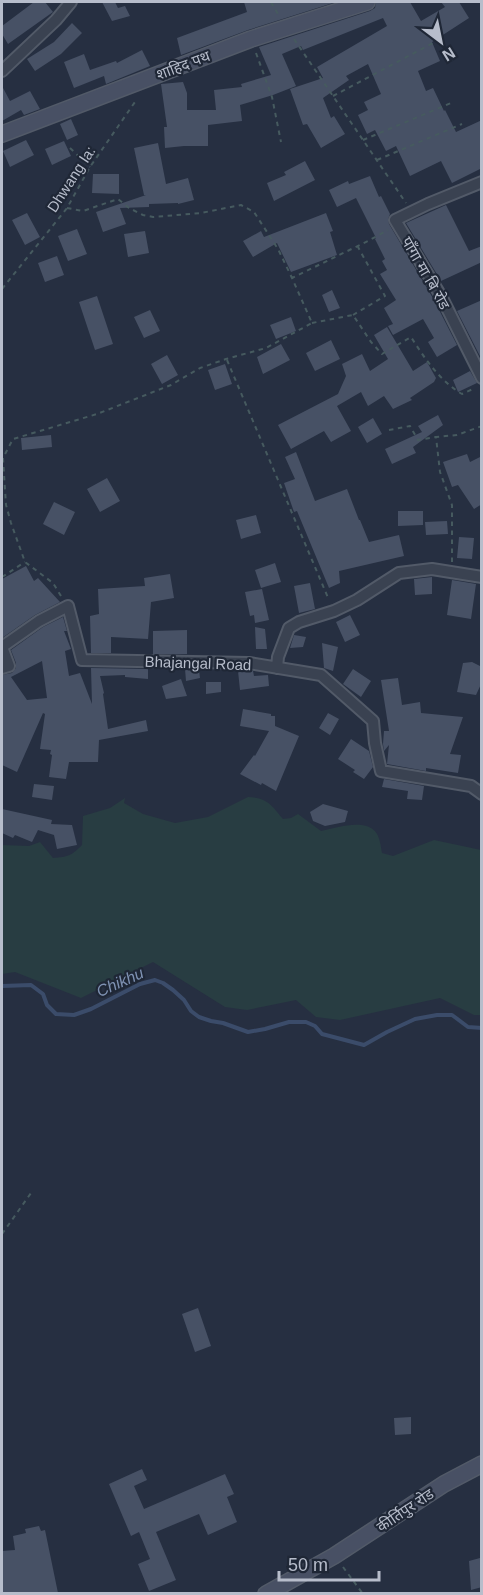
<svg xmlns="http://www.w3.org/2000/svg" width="483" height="1595" viewBox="0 0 483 1595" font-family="Helvetica,'Noto Sans Devanagari',sans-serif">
<rect width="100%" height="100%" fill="#262f41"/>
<path fill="#283d42" d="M248 797C268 798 271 805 283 819L291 818 298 814 321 831C336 828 367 817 377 834 380 839 381 847 382 853L393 856 434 840 481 850V1015H474L440 998 340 1020 316 1017 296 1000 247 1010 225 1007 153 962 81 998 15 972 2 974V845L29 846 40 842 53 858C68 857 71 856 82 845L83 816 110 808 125 798 124 803 143 814 175 823 208 817Z"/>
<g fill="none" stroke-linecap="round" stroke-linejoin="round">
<path stroke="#3b4c6a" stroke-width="4" d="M2 986 31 985 43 994 47 1005 56 1014 74 1015 91 1009 140 984 155 980 163 983 173 990 184 1000 191 1011 199 1017 211 1021 223 1023 248 1032 265 1029 289 1022H306L315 1026 322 1034 364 1045 387 1032 415 1019 437 1015H452L468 1027 482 1028"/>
</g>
<path fill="#475165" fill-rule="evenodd" d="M34 2H45L53 12 8 44 2 34V26Z
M102 2H115L118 8 125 6 130 16 112 21Z
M244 2H336L248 30 181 55 177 38 247 12Z
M376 2H410L421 21 445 7 441 2H459L469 18 432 42 440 61 418 71 426 91 433 88 444 111 445 110 456 132 482 120V168L452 183 441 161 410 176 396 146 386 151 375 130 367 134 358 115 368 110 364 102 381 94 368 64 346 76 349 80 323 98 331 118 334 116 345 134 321 148 307 124 303 125 290 89 323 78 317 67 387 26 383 18 303 50 301 46 282 54 296 86 273 95 240 105 242 121 208 125V146H184L165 148 164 127H167L161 84 183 82 187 93V110H216L214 90 242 87 241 84 271 75 259 47 370 11 375 8Z
M72 23 82 33 61 54 35 71 27 59 54 42Z
M142 50 150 66 106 84 104 76 74 88 64 62 84 54 90 70 116 61 117 63Z
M2 86 10 101 30 91 40 109 24 115 21 110 2 121Z
M71 119 78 135 67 140 60 124Z
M26 140 34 155 10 167 3 151Z
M64 141 71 156 52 165 45 149Z
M158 143 166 184 188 178 194 200 178 204V203L149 204V207L120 208 126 224 103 232 96 212 146 195H144L134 148Z
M305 161 315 180 274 201 267 183 286 175 284 172Z
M93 174H119V194L92 193Z
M370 176 379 197 381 196 390 214 388 219 389 224 434 300 457 345 437 357 428 342 434 338 423 319 393 335 388 326 393 324 384 308 396 300 380 274 387 270 382 261 385 259 375 239 376 238 356 198 337 207 329 190 348 181 349 184Z
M446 205 469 251 482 246V262L441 281 406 223Z
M27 213 40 237 25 245 12 220Z
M326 213 333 231 330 232 337 255 291 272 277 243 253 257 243 241 261 231 264 237Z
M77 229 87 254 68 261 58 236Z
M145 231 149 253 128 257 124 234Z
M57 256 64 275 45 282 38 263Z
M332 290 340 308 329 312 322 295Z
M97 296 113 344 95 350 79 302Z
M482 300V360L457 311Z
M150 310 160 331 144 338 134 317Z
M291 317 296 331 276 339 270 325Z
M387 327 413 371 427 362 436 378 434 382 410 398 412 400 393 409 384 396 368 406 361 392 337 406 351 431 331 442 324 431 291 449 278 425 338 394 346 376 342 364 362 354 370 371 388 359 374 335Z
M331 340 340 359 315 371 306 353Z
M281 344 290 360 263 374 257 357Z
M167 355 178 375 162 384 151 364Z
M225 364 232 384 215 390 208 370Z
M470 371 477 383 458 392 453 380Z
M438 415 443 425 413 447 416 453 392 464 385 449 422 432 418 426Z
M373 418 382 434 367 443 358 427Z
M51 435 52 447 22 450 21 438Z
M296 452 315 501 347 489 359 520H360L369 542 399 535 404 556 339 571 340 583 329 588 297 511 294 512 284 483 295 479 285 457Z
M467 454 470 462 482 456V504L474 509 458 485 452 487 443 462Z
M107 478 120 501 100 512 87 489Z
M54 502 75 512 64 535 43 524Z
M398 511H423V525L398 526Z
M256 515 261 533 241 539 236 520Z
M447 521 448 534 426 535 425 522Z
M459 537 474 538 472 559 457 558Z
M275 563 281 582 261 588 255 570Z
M26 566 34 581 38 578 60 602 35 615 2 638V579Z
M170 574 174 598 151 602 148 639 111 637V653H91L90 616 99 614 98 589 145 586 144 578Z
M432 577V594L415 595 414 579Z
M452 580 476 584 471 619 447 615Z
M310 583 315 609 299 613 294 586Z
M262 589 269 620 255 623 254 615 250 616 245 592Z
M350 615 360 635 345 642 336 622Z
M63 617 67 631H64L71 649 65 651 69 676 80 673 92 704 91 668 148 669V679L125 677V675L100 676 104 693 103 694 108 729 146 720 148 731 99 740 98 762H69L66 779 49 777 52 755 50 754 51 750 40 749 45 714 43 713 17 772 2 765V675L12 673 16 668V663L11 650 43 627ZM42 661 47 698 27 700 11 677Z
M255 627 265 629 267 649H256Z
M187 630V654H153V631Z
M294 635 306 637 303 647 290 648Z
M322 643 338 647 333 671 324 668Z
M472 662 482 667V682L476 695 457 692 463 663Z
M185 669 199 670 200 678 186 681Z
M353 669 371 681 361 697 343 684Z
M246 670 253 671 254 676 268 675 269 686 240 690 238 671Z
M398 678 402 705 420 702 421 713 463 717 450 754 461 755 458 773 426 768V771L387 764 389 745 384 751 383 744 384 731H389L381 680Z
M181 679 187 696 166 699 162 686Z
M206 682H221V692L206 694Z
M243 709 271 714V716H275V726L299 736 276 791 262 783 261 785 240 774 254 755 255 756 269 731 240 726Z
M328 713 339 719 330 735 319 728Z
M351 739 369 751 373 767 364 779 353 772 355 770 338 759Z
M384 779 424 786 422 800 407 799 408 791 382 787Z
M34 784 54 786 52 800 32 797Z
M323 804 348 811 345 822 325 826 313 821 310 812Z
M2 809 52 820 51 824 72 825 77 845 57 849 54 835 38 830 32 842 15 835 13 838 2 833Z
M198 1308 211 1346 195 1352 182 1314Z
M411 1417V1434L395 1435 394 1418Z
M142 1469 147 1480 134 1486 144 1509 225 1474 234 1494 227 1497 237 1522 208 1535 199 1514 156 1532 176 1580 149 1591 138 1564 150 1559 139 1532 131 1536 109 1484Z
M39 1526 41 1531 45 1530 58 1593H3V1587H2V1551L15 1550 13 1536 26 1533 25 1529Z
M480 1558 482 1587 471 1590 469 1561Z"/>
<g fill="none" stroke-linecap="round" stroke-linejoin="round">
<g stroke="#525a68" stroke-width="14">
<path id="street" d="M2 71 56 20 71 2
M482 182 428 204 395 220 441 296 482 378
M2 668 9 666 2 647 39 621 68 606 82 660 249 663 321 675 373 721 375 743 381 771 471 786 482 794
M277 668 278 657 289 628 299 622 334 611 357 600 399 573 432 569 482 577"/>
</g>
<g stroke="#525a68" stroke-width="18">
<path id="secondary" d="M2 134 251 39 367 2
M266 1594 334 1556 444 1484 482 1464"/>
</g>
<path stroke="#465a5f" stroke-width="2" stroke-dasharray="4.5 4.5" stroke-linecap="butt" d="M271 2 278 14
M294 39 406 203
M256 53 272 97 281 142
M333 96 433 43
M363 140 451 103
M70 148 90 167
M377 160 462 124
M67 208 83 211 118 199 129 208 143 215 153 217 201 213 241 205 254 212 278 249 292 278
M2 289 67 208 90 167 137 99
M353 315 385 296 358 247
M312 323 353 315 371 342 382 354 411 337C425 359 440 381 462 394L475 388
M227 360 329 600
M389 430 410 426 418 440 436 437
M452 562V505L440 472 436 437 457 435 482 426
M2 577 25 562
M61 596 53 583 25 562 11 523 6 505 3 458 13 439 97 414 171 385 200 368 226 359 266 348 312 323 292 278 368 241 388 230
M2 1234 31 1193
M343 1567 363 1594"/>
<use href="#street" stroke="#3a4251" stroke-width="10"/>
<use href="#secondary" stroke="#485064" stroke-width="15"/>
</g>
<g text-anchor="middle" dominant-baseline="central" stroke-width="4.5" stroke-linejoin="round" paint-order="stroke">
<g font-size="15" fill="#b7bdcb" stroke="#1f2736">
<text transform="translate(183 65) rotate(-21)">शाहिद पथ</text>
<text transform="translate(71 179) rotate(-57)">Dhwang la:</text>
<text transform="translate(426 273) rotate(60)">पाँगा मा बि रोड</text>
<text transform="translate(198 663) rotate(2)">Bhajangal Road</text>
<text transform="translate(405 1510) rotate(-34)">कीर्तिपुर रोड</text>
</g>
<g font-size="16" font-style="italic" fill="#7e91b2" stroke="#1f2736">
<text transform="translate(120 982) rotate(-24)">Chikhu</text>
</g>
</g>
<rect width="483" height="1595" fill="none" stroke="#b7bdcb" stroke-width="6"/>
<g transform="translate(441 42) rotate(148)" stroke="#1f2736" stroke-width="4.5" paint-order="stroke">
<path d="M0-4.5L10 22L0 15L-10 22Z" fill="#b7bdcb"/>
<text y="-9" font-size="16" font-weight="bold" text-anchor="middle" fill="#b7bdcb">N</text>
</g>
<path d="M279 1571v9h100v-9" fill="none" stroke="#b7bdcb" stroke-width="3"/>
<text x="288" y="1571" font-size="18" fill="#b7bdcb" stroke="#1f2736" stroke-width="4.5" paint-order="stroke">50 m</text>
</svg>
